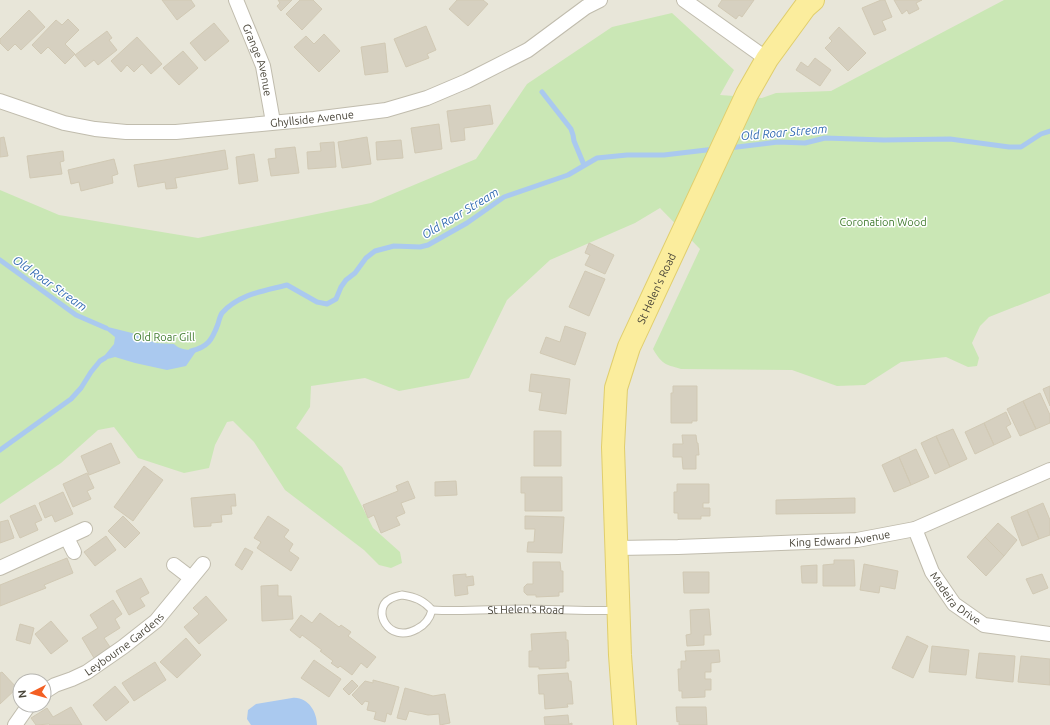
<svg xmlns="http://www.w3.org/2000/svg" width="1050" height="725" viewBox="0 0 1050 725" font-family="Ubuntu,sans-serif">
<rect width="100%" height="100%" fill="#f5f3eb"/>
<path fill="#e8e6d9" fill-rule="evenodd" d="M0 0H1050V725H0ZM20 681H44V705H20Z"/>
<path fill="#cae7b5" d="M1004 0H1050V293L989 317 980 326 972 343 979 358 977 366 968 367 946 357 901 362 865 385 837 386 792 370 681 369C664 364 662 364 653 349L700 249 660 208 635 223 550 260 507 300 469 378 399 391 365 378 311 386 310 407 296 428 342 467 373 528 400 552 402 563 391 568 379 565 364 550 285 490 254 442 233 421 227 422 215 445 209 468 184 473 138 458 114 427 98 430 61 463 0 504V190L59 215 198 238 371 203 476 159 527 84 612 27 672 13 734 70 720 95 762 98 776 93 831 91Z"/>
<path fill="#aac9ef" d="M100 325 132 333 156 343 174 344C180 350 188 350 197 350L186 366 167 370 135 363 115 357 100 361 114 344 115 337Z
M292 698C307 696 317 711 317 725H251L247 719 248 710 256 704Z"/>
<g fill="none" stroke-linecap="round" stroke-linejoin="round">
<path stroke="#aac9ef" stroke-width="5" d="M542 92 571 129 573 135 574 141 584 165
M729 148 778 142 805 143 825 138 884 140 950 139 1009 147H1021L1041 134 1050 131
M0 260 76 315 106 328
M191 351C208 347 212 340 218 324 219 320 220 316 222 313 239 294 264 291 287 285L317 302 327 304 336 299 341 287 346 280 355 273 366 258 375 251 394 246 420 247 428 245 467 223 504 197 568 175 597 158 627 155H664L715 149
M0 450 71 399 81 388 91 372 100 361 105 358"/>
</g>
<path fill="#d6d0c0" stroke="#d1c9b4" d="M162 0H191L195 6 177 20Z
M278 0H292L281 11 277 6 280 3Z
M300 0H313L322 9 302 30 286 14Z
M457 0H483L488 4 468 26 449 9Z
M722 0H754L742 17 739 15 736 19 718 6Z
M881 0H885L892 17 882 21 886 30 874 35 862 8Z
M894 0H922L916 3 919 9 909 14 907 10 902 14Z
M29 10 45 27 21 50 15 44 8 51 0 43V39Z
M68 19 79 30 65 44 75 54 65 64 48 47 41 54 32 45 56 20 62 25Z
M214 23 229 41 205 61 190 43Z
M426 26 436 50 427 54 429 58 406 67 394 39Z
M839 27 866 53 848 71 825 48 832 41 829 38Z
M107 31 112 38 109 40 117 50 98 65 94 60 85 67 75 55Z
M324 34 340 51 319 72 294 47 306 36 314 44Z
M137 37 162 64 151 74 142 64 134 72 127 65 121 72 111 61Z
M385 43 388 72 365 75 361 47Z
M183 51 198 68 179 85 163 68Z
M815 58 831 70 820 86 796 70 801 62 808 67Z
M490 105 493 124 464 128 465 140 451 142 447 111Z
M439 124 442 149 415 153 411 128Z
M4 137 8 156 0 157V138Z
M367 137 371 164 342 168 338 142Z
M401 140 403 158 377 160 376 142Z
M334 142 336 167 308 169 307 152 321 151 320 143Z
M295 147 299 173 271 176 268 159 276 158 275 149Z
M225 150 228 169 175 178 177 188 166 189 165 182 138 187 134 165Z
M63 151 64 161 60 162 62 174 30 178 27 156Z
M254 154 258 181 239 184 236 157Z
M114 159 118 174 112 176 113 183 81 191 79 182 71 184 68 170Z
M589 243 614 255 605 274 585 265 590 255 585 253Z
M585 271 605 279 589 316 569 307Z
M565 326 586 333 575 365 540 353 546 337 560 342Z
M531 374 570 379 566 414 539 410 542 393 529 391Z
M673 386H697V421H692V423H671V393H673Z
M1050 386V406L1043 389Z
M1040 393 1050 415V423L1036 429 1023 401Z
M1023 401 1036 429 1020 436 1007 409Z
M1006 412 1011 424 1006 427 1011 437 994 445 984 423Z
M984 423 994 445 975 454 965 432Z
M953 429 967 459 950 467 936 436Z
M534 431H561V466H534Z
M682 435H696L697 443H698L699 455H696V469H683L682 457H673V444H683Z
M936 436 950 467 935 474 921 443Z
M111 443 120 463 89 475 81 456Z
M916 449 929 477 911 485 899 457Z
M899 457 911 485 894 492 882 465Z
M144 466 163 480 133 521 114 507Z
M87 473 94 488 87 491 91 499 73 507 63 484Z
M521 477H562V511H525V493H521Z
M408 481 415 498 401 503 405 513 396 517 400 525 381 533 374 515 368 518 363 505 398 491 396 486Z
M456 481 457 495 435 496V482Z
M677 484H709V503H703V508H710V516H701V519H678V513H674V492H677Z
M63 492 73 514 55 522 52 515 45 518 39 503Z
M235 494 236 506H231L232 514 221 515 222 522 211 523V526L194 527 191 498Z
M855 498V513L776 514V500Z
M1043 503 1050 520V535L1039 539 1027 510Z
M35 505 42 520 35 523 38 530 20 538 10 516Z
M1027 510 1039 539 1022 546 1011 517Z
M123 516 140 533 125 548 108 531Z
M268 516 289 530 284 537 293 544 289 551 299 558 291 571 257 548 261 542 254 538Z
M525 516 564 517 562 553 527 552 528 542H534L535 529H525Z
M8 520 14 538 0 543V522Z
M998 523 1017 540 1004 556 985 537Z
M106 536 116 550 95 566 84 552Z
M985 537 1004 556 986 576 967 557Z
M245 548 253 552 242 570 235 565Z
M67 558 73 573 44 585 46 588 0 606V585Z
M834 560H854L855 586H823V565L834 564Z
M533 562H560L561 571H563V592H559V596L536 597V595H527L524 592V587L527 584H533Z
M864 564 898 571 895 589 880 586 879 593 860 590Z
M817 565V583H802L801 566Z
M683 572H709V593H684Z
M466 574V577L473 576 474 585 467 586 468 594 455 596 453 575Z
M1042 574 1048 588 1033 594 1026 579Z
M141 578 149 593 140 598 145 606 129 615 116 591Z
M278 585V596H291L293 619 262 621 261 586Z
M206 596 227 620 199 644 184 627 199 614 193 608Z
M113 600 122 614 115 619 120 628 104 638 110 647 94 658 82 638 98 628 90 615Z
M709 609 711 635H704V645L687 646 686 635 691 634 690 610Z
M320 613 339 627 341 625 351 632 348 636 376 657 367 668 361 663 352 675 340 666 338 668 331 663 333 661 320 651 322 650 302 635 300 638 290 630 301 615 312 623Z
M51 621 68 641 51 654 35 634Z
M20 624 34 628 30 644 16 640Z
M566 632V640H568L569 661H566V668L539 669V667H529V651H532L531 634Z
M907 636 928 646 913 678 892 668Z
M186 638 201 655 177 678 160 662Z
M932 646 969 650 966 675 929 672Z
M719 650 720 662 711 663V672H705V679H711V690H705V697L682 698V691H679L678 669H681V661H686L685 651Z
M979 653 1015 656 1013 682 976 678Z
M1021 656 1050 659V685L1018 682Z
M314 660 341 679 329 697 301 678Z
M155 662 166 680 134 701 122 683Z
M2 672 17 688 0 704V673Z
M568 673 569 681H571L573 704H567L568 707 545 709 544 694H539L538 675Z
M352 680 358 686 349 695 343 689Z
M373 680 399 687 391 715 387 713 385 722 374 719 376 712 367 710 369 702 365 701 362 705 352 695 365 681 373 683Z
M115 686 129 702 106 721 93 705Z
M405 688 433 696 445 694 450 723 440 725 439 714 428 715 409 711 406 720 397 718Z
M71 707 82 725H50L49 724 36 725 31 718 47 708 53 717Z
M676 707H706L707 725H679V721L677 722Z
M568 715 569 724 572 723V725H545L544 717Z"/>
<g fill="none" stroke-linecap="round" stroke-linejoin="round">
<g stroke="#c0bcad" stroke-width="9">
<g id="service">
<path d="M402 595C415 597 423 600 432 610 430 618 425 625 417 629 388 645 371 609 390 599 393 597 398 596 402 595Z"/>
<path id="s1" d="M432 610C463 612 493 609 524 609 555 609 585 612 616 610"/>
</g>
</g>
<g stroke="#c0bcad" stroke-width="16">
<g id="minor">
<path id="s2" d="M236 0 263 66 273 122"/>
<path d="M684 0 767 59"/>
<path id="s3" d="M0 101 64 123 95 129 126 132H176L314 119 386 110 427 98 467 81 528 50 586 7 600 0"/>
<path id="s4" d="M915 529 932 572 954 604 984 625 1050 634"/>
<path d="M67 538 74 552"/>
<path id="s5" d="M617 548 678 547 857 540 915 529 1050 470"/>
<path d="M174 565 191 578"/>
<path d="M0 568 85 529"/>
<path id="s6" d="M44 692 55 685 72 679 87 672 123 647 156 621 203 564"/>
<path d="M15 725 29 705"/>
</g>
</g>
<g stroke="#e0ce6d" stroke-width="24">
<g id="primary">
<path id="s7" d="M625 725 620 655 613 447 616 388 629 347 747 94 767 59 805 7 813 0"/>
</g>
</g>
<use href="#service" stroke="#fff" stroke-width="7"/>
<use href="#minor" stroke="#fff" stroke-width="14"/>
<use href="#primary" stroke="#fbed9d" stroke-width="22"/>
</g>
<g text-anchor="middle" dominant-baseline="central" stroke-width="3" stroke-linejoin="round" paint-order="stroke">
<g font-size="11" fill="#494539" stroke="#fff">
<text stroke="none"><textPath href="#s2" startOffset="64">Grange Avenue</textPath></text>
<text stroke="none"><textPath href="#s3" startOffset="317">Ghyllside Avenue</textPath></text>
<text stroke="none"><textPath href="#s7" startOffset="445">St Helen's Road</textPath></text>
<text stroke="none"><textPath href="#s5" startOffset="223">King Edward Avenue</textPath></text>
<text stroke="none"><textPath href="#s4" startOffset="82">Madeira Drive</textPath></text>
<text stroke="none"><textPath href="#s1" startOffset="94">St Helen's Road</textPath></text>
<text stroke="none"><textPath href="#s6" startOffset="94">Leybourne Gardens</textPath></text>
</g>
<g font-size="11" fill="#3f7a2d" stroke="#fff">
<text x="883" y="222">Coronation Wood</text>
<text x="164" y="337">Old Roar Gill</text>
</g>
<g font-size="12" font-style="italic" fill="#346cb2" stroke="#fff">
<text transform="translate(784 132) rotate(-5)">Old Roar Stream</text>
<text transform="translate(460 213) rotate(-31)">Old Roar Stream</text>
<text transform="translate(50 283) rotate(35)">Old Roar Stream</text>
</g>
</g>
<g transform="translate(32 693) rotate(264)"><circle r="19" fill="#ffffff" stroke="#b6b5b0"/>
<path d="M0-3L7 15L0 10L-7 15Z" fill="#f35f23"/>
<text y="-6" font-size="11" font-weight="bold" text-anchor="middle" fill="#494539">N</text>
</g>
</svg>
